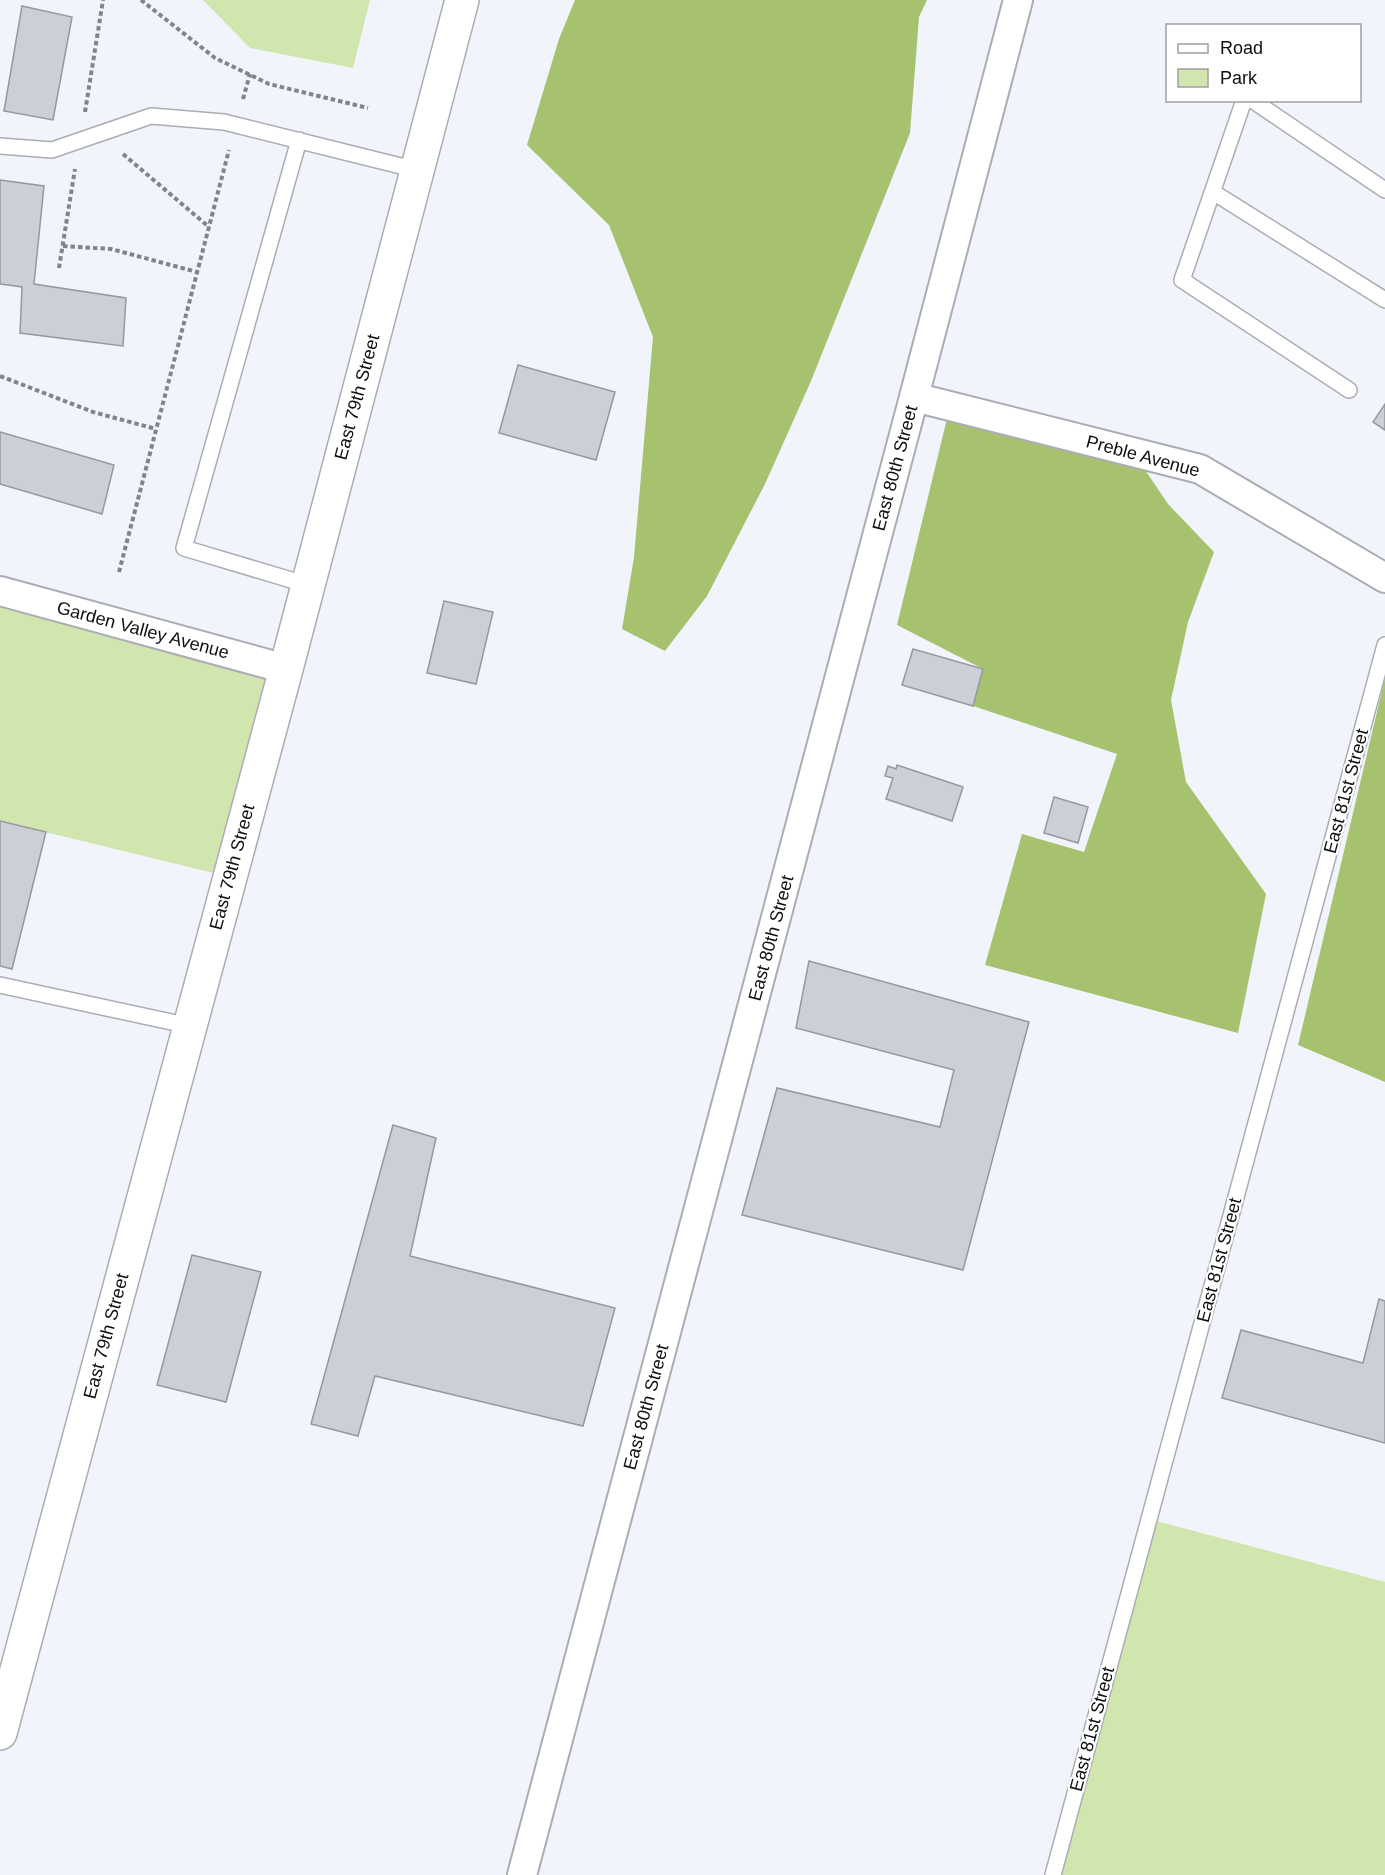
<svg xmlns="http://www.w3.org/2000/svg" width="1385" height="1875" viewBox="0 0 1385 1875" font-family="Helvetica,sans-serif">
<rect width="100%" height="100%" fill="#f2f4fb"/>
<path fill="#d1e5af" d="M203 0H370L353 68 250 48Z
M0 591 286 669 230 877 0 821Z
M1149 1519 1385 1582V1875H1053Z"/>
<path fill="#a6c26f" d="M575 0H927L919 17 910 133 811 381 765 484 707 596 665 651 622 629 634 557 653 337 609 225 527 145 559 39Z
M950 406 1133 452 1168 504 1214 552 1188 622 1171 700 1186 782 1266 894 1238 1033 985 965 1022 834 1084 852 1117 754 973 706 983 669 897 625Z
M1385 678V1082L1298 1045Z"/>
<path fill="#cdcfd6" stroke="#96989f" stroke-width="1.5" d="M22 6 72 17 53 120 4 111Z
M0 180 44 186 34 284 126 298 123 346 20 333 22 287 0 284Z
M518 365 615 392 596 460 499 433Z
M1385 404V430L1373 422Z
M0 432 114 465 102 514 0 484Z
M444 601 493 612 476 684 427 673Z
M913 649 983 669 973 706 902 685Z
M897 765 963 787 952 821 886 799 893 778 885 776 888 766 896 769Z
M1054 797 1088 807 1078 843 1044 833Z
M0 821 46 832 12 969 0 966Z
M809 961 1029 1022 963 1270 742 1215 777 1088 940 1127 954 1070 796 1028Z
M393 1125 436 1138 410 1256 615 1308 583 1426 375 1376 358 1436 311 1424Z
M192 1255 261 1272 226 1402 157 1385Z
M1379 1299 1385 1301V1443L1222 1398 1241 1330 1363 1363Z"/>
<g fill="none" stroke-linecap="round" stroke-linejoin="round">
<g stroke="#abadb4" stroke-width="18">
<path id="service" d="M1244 100 1182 280 1349 390
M1252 100 1385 190
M299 140 184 548 308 585
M0 146 52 150 151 116 224 122 417 170
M1213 192 1385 300
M0 985 190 1026
M1053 1875 1385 645"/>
</g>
<g stroke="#abadb4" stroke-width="32">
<path id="minor" d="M914 397 1200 469 1385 578
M0 591 286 669
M522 1875 914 397 1018 0"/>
</g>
<g stroke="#abadb4" stroke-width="36">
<path id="secondary" d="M0 1733 286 669 462 0"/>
</g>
<path stroke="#83848a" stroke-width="4" stroke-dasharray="4.5 3" stroke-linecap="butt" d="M141 0 215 58 269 84 368 108
M243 99 250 74
M85 112 103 0
M123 154 209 227
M63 246 111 249 197 272
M59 268 75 169
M0 376 93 412 156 429
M119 572 229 150"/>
<use href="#service" stroke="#fff" stroke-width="15"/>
<use href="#minor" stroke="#fff" stroke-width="28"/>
<use href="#secondary" stroke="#fff" stroke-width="33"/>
</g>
<g text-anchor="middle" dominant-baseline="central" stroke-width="4.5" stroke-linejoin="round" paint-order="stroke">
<g font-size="18" fill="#0f0f12" stroke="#fff">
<text transform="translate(357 397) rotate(-75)">East 79th Street</text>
<text transform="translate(1143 456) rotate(15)">Preble Avenue</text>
<text transform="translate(895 468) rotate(-75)">East 80th Street</text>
<text transform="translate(143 630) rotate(15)">Garden Valley Avenue</text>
<text transform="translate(1346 791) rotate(-75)">East 81st Street</text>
<text transform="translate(232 867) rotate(-75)">East 79th Street</text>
<text transform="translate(771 938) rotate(-75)">East 80th Street</text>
<text transform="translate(1219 1260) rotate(-75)">East 81st Street</text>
<text transform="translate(106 1336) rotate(-75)">East 79th Street</text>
<text transform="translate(646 1407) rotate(-75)">East 80th Street</text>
<text transform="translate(1092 1729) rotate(-75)">East 81st Street</text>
</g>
</g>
<rect x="1166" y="24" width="195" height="78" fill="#ffffff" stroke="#9f9fa0" stroke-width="1.5"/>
<rect x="1178" y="44" width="30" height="9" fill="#ffffff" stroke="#9f9fa0" stroke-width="1.5"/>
<text x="1220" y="54" font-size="18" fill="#0f0f12">Road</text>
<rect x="1178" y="69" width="30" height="18" fill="#d1e5af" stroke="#9f9fa0" stroke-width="1.5"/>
<text x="1220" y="84" font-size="18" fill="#0f0f12">Park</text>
</svg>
